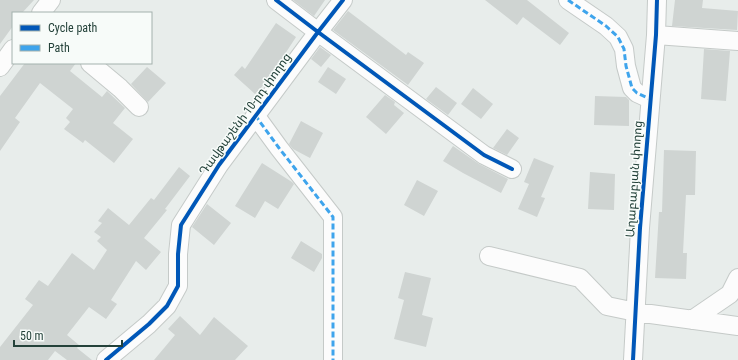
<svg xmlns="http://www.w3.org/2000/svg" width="738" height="360" viewBox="0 0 738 360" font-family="'Roboto Condensed','Noto Sans Armenian',sans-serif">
<rect width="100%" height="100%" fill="#e8edeb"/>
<path fill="#cfd4d2" d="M0 0H34L22 13H13V26L0 44Z
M293 0H325L314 16Z
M485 0H527L569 33 560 45 523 17 517 25Z
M675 0H703L702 8 738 11 737 30 672 26Z
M348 11 406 55 408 52 424 63 408 85 333 30Z
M276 23 296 37 268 80 255 94 234 75 242 66 245 69Z
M320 47 331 55 321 67 311 59Z
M704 49 730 51 726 101 701 99Z
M25 63H76L70 71 102 97 107 91 125 108 113 123 133 139 114 163 85 140 83 143 64 129 70 122 66 118 73 109 40 83 15 118 20 122 0 151V96Z
M147 67 166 83 148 102 146 100 131 84Z
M328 67 346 79 336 94 318 82Z
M436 87 457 103 448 115 426 99Z
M473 88 493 104 481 119 461 104Z
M385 95 395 102 394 105 404 113 386 134 366 117Z
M595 96 626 97 629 100V126L594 125Z
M301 121 323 133 310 158 293 149 289 144Z
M507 129 519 138 507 155 493 148Z
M453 146 479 164 508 179 501 193 463 173 443 161Z
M664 150 696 151 695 195H686L683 253H687L686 279 655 278 659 212H662Z
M534 158 554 166 541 197 545 198 537 217 518 209 529 184 524 182Z
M262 163 292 182 294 184 278 209 265 201 255 218 235 206Z
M179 167 190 176 165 209 167 210 144 238 161 252 146 270 136 261 111 300 117 304 106 319 89 307 67 335 79 345 77 348 92 360H67L55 351 48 360H0V347L33 305 25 299 39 280 48 286 72 253 94 270 107 250 97 241 101 237 94 232 102 223 98 221 108 208 129 225 151 198 154 200Z
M590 172 615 174 614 210 588 209Z
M417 180 438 191 424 216 404 205Z
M207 204 231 223 214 245 192 227Z
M301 241 322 254V258L314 272 291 258Z
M405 272 431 278 422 315 433 318 426 347 394 339 404 300 398 298Z
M180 316 200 335 214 317 248 346 235 360H154L175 335 168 329Z"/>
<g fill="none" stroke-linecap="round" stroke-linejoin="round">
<g stroke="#c5cac8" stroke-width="20">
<path id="minor" d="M276 0 318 32 484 155 512 169
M568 0 606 26 618 37 624 49 626 66 632 88 637 93 650 99
M41 13 51 0
M656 35 738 41
M90 63 120 88 139 107
M0 67 13 49
M255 115 279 148 333 217V360
M489 256 580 278 607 306 636 312 738 326
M692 320 730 294 738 278
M106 360 149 324 167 306 178 286V254L181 225 219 165 318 32 343 0
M633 360 640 228 656 35 657 0"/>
</g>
<use href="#minor" stroke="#fcfcfc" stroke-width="18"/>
<path stroke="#3ea4ec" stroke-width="3" stroke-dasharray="6 3" stroke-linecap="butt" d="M568 0 606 26 618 37 624 49 626 66 632 88 637 93 650 99
M255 115 279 148 333 217V360"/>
<g stroke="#f7fbf9" stroke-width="6">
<path id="cycleway" d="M276 0 318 32 484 155 512 169
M106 360 149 324 167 306 178 286V254L181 225 219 165 318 32 343 0
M633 360 640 228 656 35 657 0"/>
</g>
<use href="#cycleway" stroke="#0057b8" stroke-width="4"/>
</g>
<g text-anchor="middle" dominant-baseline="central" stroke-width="3" stroke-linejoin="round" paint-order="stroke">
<g font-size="12" fill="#24423a" stroke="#f7fbf9">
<text transform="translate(245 114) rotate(-54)">Դավթաշենի 10-րդ փողոց</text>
<text transform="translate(634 179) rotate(-86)">Աղաբաբյան փողոց</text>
</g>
</g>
<rect x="12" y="12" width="140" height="52" fill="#f7fbf9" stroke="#a3b1ad"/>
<rect x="20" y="25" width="20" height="6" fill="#0057b8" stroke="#a3b1ad"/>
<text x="48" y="32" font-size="12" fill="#24423a">Cycle path</text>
<rect x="20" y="45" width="20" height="6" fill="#3ea4ec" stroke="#a3b1ad"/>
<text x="48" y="52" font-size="12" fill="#24423a">Path</text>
<path d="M14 340v6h108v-6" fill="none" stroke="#24423a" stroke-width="2"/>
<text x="20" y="340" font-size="12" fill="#24423a" stroke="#f7fbf9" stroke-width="3" paint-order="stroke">50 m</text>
</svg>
